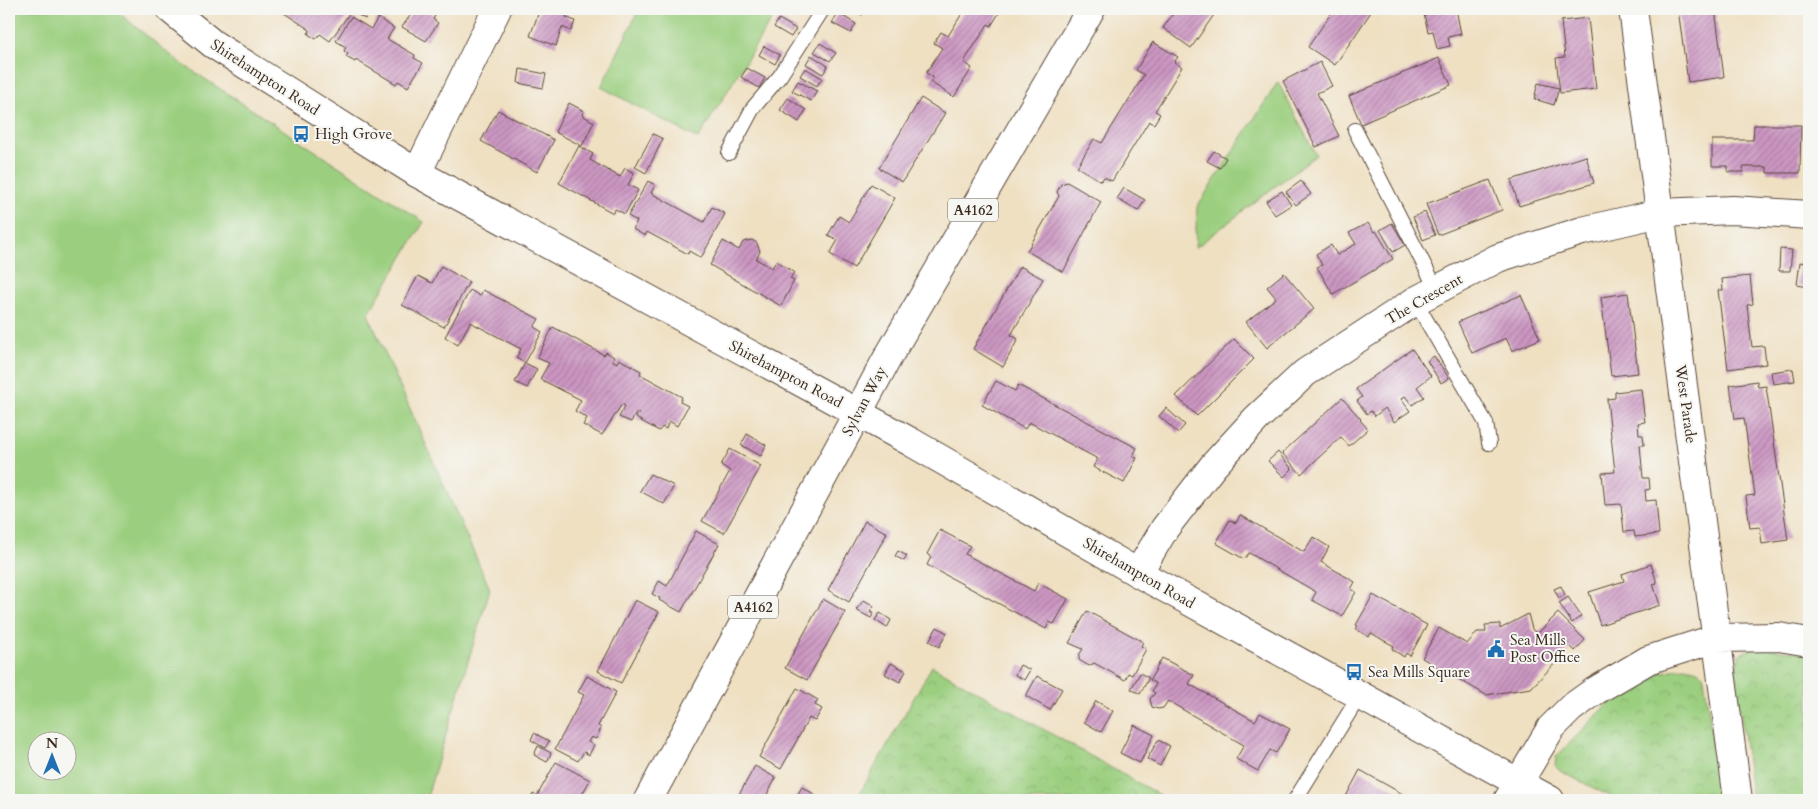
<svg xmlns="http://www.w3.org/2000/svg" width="1818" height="809" viewBox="0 0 1818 809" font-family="Cardo,serif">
<defs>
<pattern id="park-crowns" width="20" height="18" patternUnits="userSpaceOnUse" patternTransform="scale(1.25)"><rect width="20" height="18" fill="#9bcf7f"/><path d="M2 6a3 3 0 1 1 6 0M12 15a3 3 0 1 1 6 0" fill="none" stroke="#86b26d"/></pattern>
<pattern id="building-hatch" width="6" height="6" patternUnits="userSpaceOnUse" patternTransform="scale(1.25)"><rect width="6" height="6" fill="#cc97c3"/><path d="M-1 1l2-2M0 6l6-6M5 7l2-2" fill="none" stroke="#a77b9e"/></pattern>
</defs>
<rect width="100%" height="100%" fill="#f6f6f2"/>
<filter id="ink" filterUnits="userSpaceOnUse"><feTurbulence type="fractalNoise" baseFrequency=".02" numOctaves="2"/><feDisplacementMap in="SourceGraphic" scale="10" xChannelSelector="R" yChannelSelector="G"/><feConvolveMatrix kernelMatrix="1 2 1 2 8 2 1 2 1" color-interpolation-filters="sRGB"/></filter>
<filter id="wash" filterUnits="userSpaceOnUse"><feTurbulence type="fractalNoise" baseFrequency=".0096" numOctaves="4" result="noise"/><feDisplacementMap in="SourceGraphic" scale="20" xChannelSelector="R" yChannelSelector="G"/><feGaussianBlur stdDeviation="1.12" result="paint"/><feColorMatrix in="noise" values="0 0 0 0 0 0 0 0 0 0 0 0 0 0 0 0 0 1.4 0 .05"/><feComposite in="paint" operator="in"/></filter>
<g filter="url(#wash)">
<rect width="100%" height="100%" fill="#efe0c2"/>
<path fill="#9bcf7f" stroke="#6b7c4e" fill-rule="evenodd" d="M9 9H114L179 62 424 222 368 314 490 589 426 800H9ZM38 742H68V772H38Z
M639 9H778L698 139 601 87Z
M1278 82 1316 155 1195 248 1197 207Z"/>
<path fill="url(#park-crowns)" stroke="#6b7c4e" d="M1755 647 1809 653V800H1752L1735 671 1740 654Z
M932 666 1168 800H856Z
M1684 667C1693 669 1701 668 1704 678L1721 800H1617L1560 771 1555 766 1556 757 1614 698 1660 673Z"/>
<g id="blocks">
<path fill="url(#building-hatch)" d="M278 9H348L351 11 330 41 320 34 316 39 308 34 310 30Z
M355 9H372L365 19 353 12Z
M415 9H428L435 16 433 19 438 23 426 41 402 27Z
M540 9H569L566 17 575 21 571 31 562 27 556 46 530 36Z
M852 9H866L862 15Z
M965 9 1001 10 991 26 988 24 964 62 972 68 954 97 930 82 933 77 926 73 942 48 934 43 941 32 948 36Z
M1176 9H1218L1191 48 1163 28Z
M1334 9H1373L1335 65 1308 47Z
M1423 9H1456L1461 34 1448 37 1450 46 1437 49 1433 31 1428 32Z
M1678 9H1715L1724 77 1688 82Z
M838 13 856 24 851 33 832 23Z
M351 17 371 29 378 18 394 28 387 39 415 55 414 58 423 63 408 87 398 81 396 84 356 60 355 62 346 57 348 54 344 51 346 47 336 41Z
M1588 18 1596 89 1560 93 1556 58 1565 57 1561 21Z
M779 19 796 29 791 37 774 27Z
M1153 42 1178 57 1174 62 1182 67 1155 111 1160 114 1154 124 1149 121 1112 181 1104 177 1101 181 1077 167 1094 139 1102 143 1144 75 1136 70Z
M820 43 836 53 830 61 814 52Z
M764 46 780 55 775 64 759 55Z
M811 55 828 66 823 74 806 64Z
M1439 58 1451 85 1361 124 1349 96Z
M1320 62 1332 86 1317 93 1339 136 1316 147 1283 81Z
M747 68 765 78 759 88 741 77Z
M805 68 822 78 817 86 800 76Z
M520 69 546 74 543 88 518 83Z
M798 81 817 91 811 101 792 91Z
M1538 83 1559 88 1554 105 1534 99Z
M788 98 806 110 799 122 780 110Z
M921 98 945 113 902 182 879 168Z
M569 103 584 111 582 115 594 122 582 146 555 132Z
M498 110 554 140 537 172 481 141Z
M1754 125H1801L1800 173H1767V167H1743V172H1728V166H1712V140H1753Z
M653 134 663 139 646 173 635 167Z
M579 146 593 154 590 160 620 177 625 168 634 173 628 185 638 190 625 214 615 209 613 213 559 183Z
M1214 151 1226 158 1220 168 1207 161Z
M1586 156 1594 183 1519 206 1511 180Z
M1490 180 1502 210 1438 235 1426 204Z
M648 181 655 185 651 193 704 222 712 207 725 214 701 258 689 251 688 254 647 232 645 236 633 229 637 221 628 216Z
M1301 181 1311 194 1296 205 1286 192Z
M1067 182 1101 202 1063 272 1027 251 1059 196 1057 192 1061 184Z
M871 184 895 198 854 268 830 254 838 240 828 235 839 216 849 222Z
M1124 188 1145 200 1138 211 1117 199Z
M1282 191 1291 205 1275 215 1266 201Z
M1425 212 1435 235 1423 240 1413 217Z
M1368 223 1374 232 1376 231 1393 259 1333 294 1317 267 1322 265 1316 254 1331 245 1337 255 1347 249 1356 244 1349 233Z
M1392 223 1405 245 1393 252 1380 230Z
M752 240 757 243 760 252 756 259 772 268 776 261 794 272 790 279 794 281 781 306 710 265 723 241 739 250 743 242Z
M1780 249 1792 250 1790 271H1779Z
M1805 252H1809V287L1797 285 1800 262 1804 263Z
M441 266 469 282 444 327 402 305 418 276 432 283Z
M1020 266 1043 279 1011 335 1018 339 1003 367 973 349Z
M1284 273 1314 309 1267 348 1246 322 1276 298 1267 287Z
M1750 276 1753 304 1747 305 1752 347 1764 346 1766 364 1728 369 1718 290H1723L1722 279Z
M470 290 480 296 483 290 539 319 534 327 542 332 525 363 516 358 521 349 470 322 458 345 445 337Z
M1628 293 1638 373 1611 376 1601 297Z
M1521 295 1540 339 1512 351 1506 338 1472 353 1458 322Z
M553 327 604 355 606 352 614 357 612 360 617 363 619 359 641 371 640 374 682 397 680 402 688 406 677 426 669 421 666 429 662 427 659 431 636 418 639 413 637 412 631 422 619 417 625 406 622 404 602 435 583 425 587 418 575 411 581 400 540 379 549 363 537 358Z
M1234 339 1254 359 1197 416 1176 396Z
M1412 349 1431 376 1417 387 1424 397 1412 405 1405 396 1401 399 1410 411 1394 422 1385 408 1375 416 1371 411 1367 414 1357 401 1362 397 1356 389Z
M1434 356 1449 378 1441 383 1427 361Z
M525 363 537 369 527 388 515 382Z
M1793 369 1795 381 1773 384 1771 372Z
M996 381 1015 391 1018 385 1137 448 1133 456 1137 458 1124 483 1093 467 1098 459 1029 422 1025 429 982 405Z
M1757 381 1758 387 1766 386 1788 540 1762 544 1760 527 1750 528 1746 496 1755 495 1744 418 1735 419 1730 385Z
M1641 389 1645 422 1638 423 1639 435H1643L1644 445H1640L1643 478H1649L1650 489 1645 490 1646 501 1656 500 1659 534 1635 537 1634 531 1624 532 1621 504 1605 505 1602 473 1615 472 1607 399 1615 398V392Z
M1342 398 1361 419 1360 420 1368 429 1349 446 1341 437 1301 474 1282 453Z
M1166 408 1185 425 1178 433 1159 416Z
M747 434 766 445 761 456 741 445Z
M730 449 761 466 724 533 702 521 730 471 721 465Z
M1278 452 1292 469 1284 477 1268 461Z
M650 474 674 486 664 504 640 491Z
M1240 515 1304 552 1313 537 1329 547 1321 562 1355 582 1351 589 1356 592 1342 616 1312 600 1316 592 1249 553 1244 559 1216 543 1230 520 1236 523Z
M865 521 887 533 849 602 828 590Z
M940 530 970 546 965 554 1034 591 1038 583 1068 599 1054 624 1049 622 1046 629 927 565 931 557 927 554Z
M696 531 719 544 681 612 659 600 660 598 652 594 659 581 667 586Z
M898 551 907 556 904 561 895 556Z
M1651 564 1657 583 1653 584 1660 605 1600 625 1589 592 1624 581 1622 574Z
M1561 586 1565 595 1559 598 1554 589Z
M1373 595 1427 625 1410 656 1406 653 1404 657 1392 649 1394 646 1383 640 1371 633 1369 637 1356 629 1358 626 1356 625Z
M1568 597 1581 616 1572 623 1559 603Z
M823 599 845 612 807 680 785 668Z
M635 600 659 612 621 683 598 671Z
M864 600 874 606 871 611 874 613 871 618 856 610Z
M1087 611 1143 642 1141 646 1146 649 1132 675 1128 673 1125 680 1094 663 1089 666 1079 660V655L1083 649 1069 643Z
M880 613 891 620 887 628 875 620Z
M1558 613 1585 640 1575 651 1571 647 1531 688 1486 695 1422 658 1439 628 1467 644 1477 632H1486L1485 625 1500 624V629L1528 614 1532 629 1537 634Z
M937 627 947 633 939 647 929 641Z
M1162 658 1194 675 1189 684 1255 721 1260 713 1290 729 1276 753 1270 750 1258 771 1236 759 1244 745 1242 744 1168 701 1163 708 1158 709 1152 707 1150 699 1155 693 1152 691 1156 684 1150 680Z
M891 663 906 671 900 682 885 674Z
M1020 665 1030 670 1024 680 1015 675Z
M1140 673 1149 678 1140 694 1131 689Z
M587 676 616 692 598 726 601 728 596 739 591 737 588 742 594 745 589 755 584 752 578 761 555 749 584 695 578 692Z
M1037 676 1062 689 1050 710 1026 696Z
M797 688 818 700 815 705 822 709 815 721 809 718 781 769 759 757Z
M1096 701 1113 711 1101 732 1084 722Z
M1134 725 1154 735 1140 763 1120 753Z
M534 733 549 741 545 748 531 740Z
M1158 740 1170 746 1160 766 1147 759Z
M538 746 551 753 547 762 534 755Z
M556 762 590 780 579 800H530L533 794 537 796Z
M755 766 776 778 764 800H736Z
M1360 770 1392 788 1413 800H1344Z
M802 787 814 794 810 800H794Z"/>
</g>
</g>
<g filter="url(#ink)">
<use href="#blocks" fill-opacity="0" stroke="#564537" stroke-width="1"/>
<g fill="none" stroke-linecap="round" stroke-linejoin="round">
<g stroke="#564537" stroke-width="16">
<path id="lane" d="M1355 130 1437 290
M729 153 753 108 780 76 823 9
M1415 301 1486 423 1489 443
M1295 800 1360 695"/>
</g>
<g stroke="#564537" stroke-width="30">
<path id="street" d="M1633 9 1738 800
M417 173 497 9
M1138 573 1165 528 1213 466 1256 419 1305 373 1415 301 1498 258 1582 231 1660 213 1733 210 1809 215
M1508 800 1551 728 1571 708 1595 691 1648 660 1717 638 1779 637 1809 642"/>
</g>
<g stroke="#564537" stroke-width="30">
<path id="secondary" d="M170 9 213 44 417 173 911 442 1138 573 1550 800"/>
</g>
<g stroke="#564537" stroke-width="30">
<path id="primary" d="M648 800 888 357 1091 9"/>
</g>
<use href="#lane" stroke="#fff" stroke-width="14"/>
<use href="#street" stroke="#fff" stroke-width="28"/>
<use href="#secondary" stroke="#fff" stroke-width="28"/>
<use href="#primary" stroke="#fff" stroke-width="28"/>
</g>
</g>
<defs>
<g id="bus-bare" transform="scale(1.35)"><path d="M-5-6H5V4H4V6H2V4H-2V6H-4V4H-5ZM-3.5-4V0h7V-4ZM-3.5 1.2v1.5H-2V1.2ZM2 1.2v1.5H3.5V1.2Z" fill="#1f6fb2" stroke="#f6f6f2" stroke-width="2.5" paint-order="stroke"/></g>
<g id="civic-bare" transform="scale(1.35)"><path d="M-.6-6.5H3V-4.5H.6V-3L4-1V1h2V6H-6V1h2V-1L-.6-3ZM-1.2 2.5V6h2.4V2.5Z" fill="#1f6fb2" stroke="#f6f6f2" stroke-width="2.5" paint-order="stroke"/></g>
</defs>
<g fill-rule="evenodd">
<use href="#bus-bare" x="301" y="134"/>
<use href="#civic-bare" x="1496" y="649"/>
<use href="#bus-bare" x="1354" y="672"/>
</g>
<g text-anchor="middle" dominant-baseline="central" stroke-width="4" stroke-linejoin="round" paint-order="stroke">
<g fill="#f6f6f2" stroke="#73675e" stroke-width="1">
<rect x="948" y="198.5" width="50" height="23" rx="4"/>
<rect x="728" y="595.5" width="50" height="23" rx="4"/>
</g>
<g font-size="14" font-weight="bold" fill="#3b2a1e">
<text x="973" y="210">A4162</text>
<text x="753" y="607">A4162</text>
</g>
<g font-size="15" fill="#3b2a1e" stroke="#f6f6f2">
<text transform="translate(265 77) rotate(33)">Shirehampton Road</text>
<text transform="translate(1424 299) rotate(-30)">The Crescent</text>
<text transform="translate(786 374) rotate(28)">Shirehampton Road</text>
<text transform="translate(864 401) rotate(-62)">Sylvan Way</text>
<text transform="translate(1686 404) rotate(82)">West Parade</text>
<text transform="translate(1139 573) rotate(30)">Shirehampton Road</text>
</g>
<g font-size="15" fill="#3b2a1e" stroke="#f6f6f2" text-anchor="start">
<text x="315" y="134">High Grove</text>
<text x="1510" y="640">Sea Mills<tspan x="1510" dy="17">Post Office</tspan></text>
<text x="1368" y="672">Sea Mills Square</text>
</g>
</g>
<rect width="1818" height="809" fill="none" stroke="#f6f6f2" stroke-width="30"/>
<g transform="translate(52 756)"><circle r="24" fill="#f6f6f2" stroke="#aba49d"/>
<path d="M0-4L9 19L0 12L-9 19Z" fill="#1f6fb2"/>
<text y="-8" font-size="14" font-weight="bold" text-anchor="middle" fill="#3b2a1e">N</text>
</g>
</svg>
